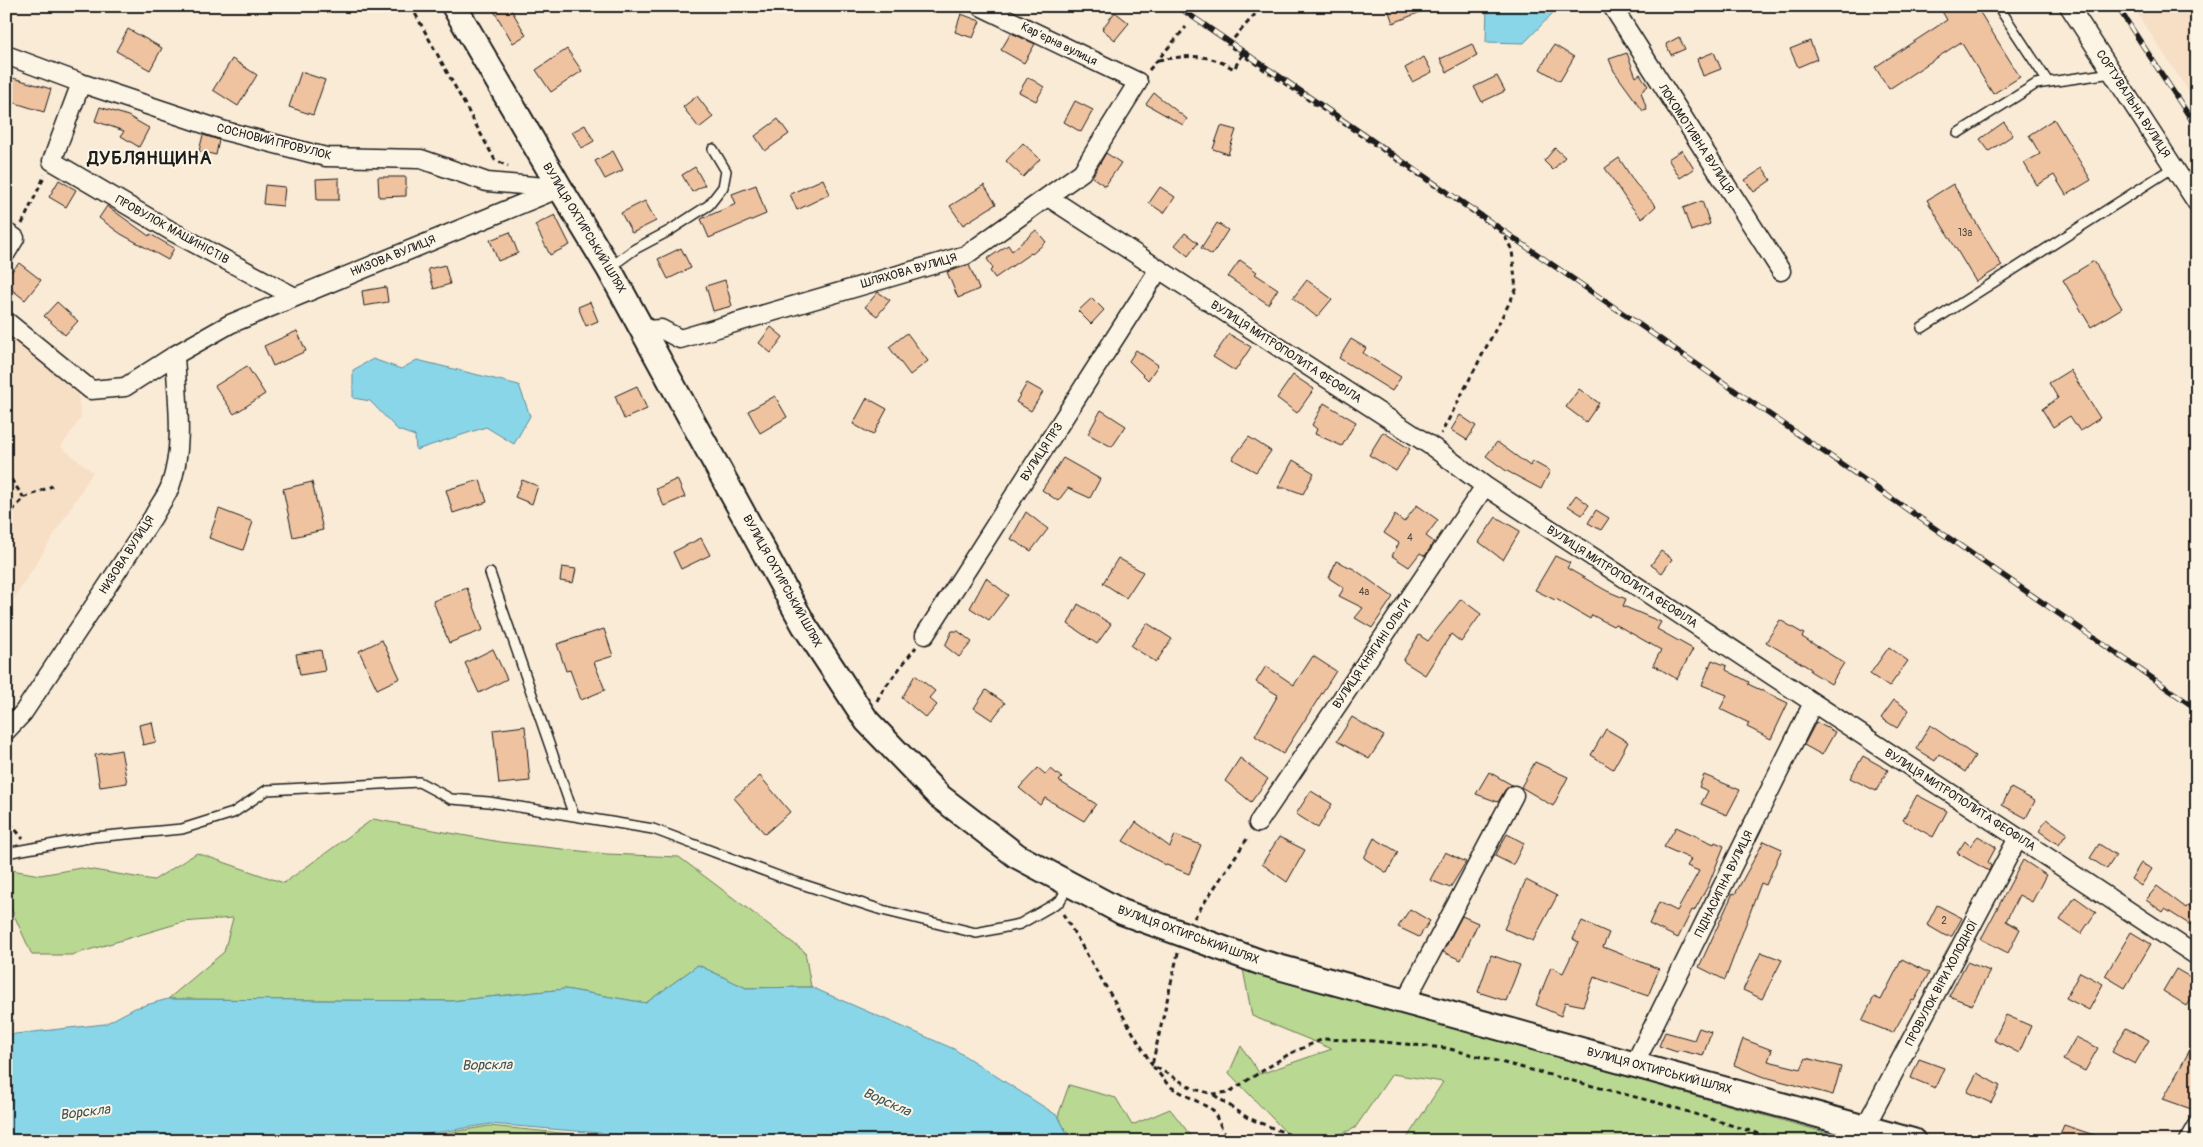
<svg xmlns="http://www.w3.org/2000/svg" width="2203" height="1147" viewBox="0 0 2203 1147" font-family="Pangolin,sans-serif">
<rect width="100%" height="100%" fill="#faebd7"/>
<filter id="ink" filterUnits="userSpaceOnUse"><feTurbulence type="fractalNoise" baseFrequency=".02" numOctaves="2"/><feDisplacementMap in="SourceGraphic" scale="10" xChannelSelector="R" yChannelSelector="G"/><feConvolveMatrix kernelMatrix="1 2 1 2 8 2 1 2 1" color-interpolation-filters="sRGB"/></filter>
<g filter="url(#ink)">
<path fill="#f7dfc6" d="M2132 6H2197V104Z
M6 333 78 394 81 418 61 447 93 472 6 612Z"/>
<path fill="#b9d891" stroke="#6a7a56" d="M373 819 500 842 607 854 679 857 805 952 811 987 746 988 698 965 646 1003 565 989 451 1001 168 999 224 952 233 918 183 922 72 955H32L9 904H6V869L40 875 81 868 154 880 197 853 284 883Z
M1243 969 1856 1141H1405L1443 1082 1392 1074 1355 1128 1325 1141H1294L1229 1073 1241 1046 1260 1074 1332 1049 1252 1016Z
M1069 1085 1116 1098 1132 1125 1170 1109 1195 1141H1071L1058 1116Z
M489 1126 643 1141H397Z"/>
<path fill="#8ad6e9" stroke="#5e8c97" d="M1487 6H1555L1552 14 1524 43 1486 42Z
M373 359 401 369 417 360 519 385 530 416 514 444 486 427 416 450 415 436 398 430 370 401 353 398V370Z
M698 965 746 988 811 987 954 1049 1058 1116 1071 1141H697L490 1124 385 1141H6V1035L105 1024 135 1008 168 999 451 1001 565 989 646 1003Z"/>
<path fill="#f0c3a0" stroke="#1c1c1c" d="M491 6H509L526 35 513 43Z
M1387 6H1433V7L1393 23Z
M1939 6H1976L2020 77 1993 94 1961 42 1889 89 1875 67 1947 20Z
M1115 12 1129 23 1115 40 1102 29Z
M961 14 980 21 973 38 955 32Z
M128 29 162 48 150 70 116 51Z
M1011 33 1035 44 1024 63 1001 50Z
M1679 37 1685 49 1671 55 1666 44Z
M1810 41 1817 59 1798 67 1790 49Z
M1472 44 1477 56 1447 72 1440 59Z
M1554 45 1574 57 1560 81 1540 69Z
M567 49 582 71 551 92 536 70Z
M1714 52 1721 69 1703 76 1697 59Z
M1627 53 1636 77 1640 74 1648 86 1641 92 1647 110 1643 111 1614 71 1609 59Z
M1424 57 1432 72 1412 82 1405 68Z
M232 59 257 75 238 106 213 90Z
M301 72 325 80 313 115 289 107Z
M6 76 51 89 44 112 6 100Z
M1497 76 1505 91 1482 102 1474 87Z
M1028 77 1044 87 1036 101 1019 92Z
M1154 93 1187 119 1183 125 1146 104Z
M697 96 713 117 699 128 683 107Z
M1075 101 1093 110 1081 132 1064 122Z
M100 107 128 116 149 128 139 147 121 136 124 131 95 121Z
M778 119 789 134 765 151 755 136Z
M2054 119 2091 180 2066 195 2054 175 2037 185 2024 163 2040 154 2029 135Z
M2004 122 2013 135 1989 151 1980 139Z
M585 125 594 141 582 148 572 132Z
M1221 126 1236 130 1228 154 1213 149Z
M203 135 219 140 216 155 199 151Z
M1023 143 1040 159 1023 177 1006 161Z
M1555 148 1565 157 1553 170 1544 161Z
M1682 150 1694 169 1680 178 1668 159Z
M613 151 623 170 605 179 595 161Z
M1106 153 1121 163 1105 186 1092 177Z
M1619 158 1635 183 1656 206 1642 219 1629 204 1605 168Z
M695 167 705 185 692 192 682 175Z
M1763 168 1771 180 1754 192 1745 180Z
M378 177H406V196L379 197Z
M339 178V200H317L316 179Z
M823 179 830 194 797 210 790 194Z
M59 180 76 190 66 207 49 197Z
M1953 184 2002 266 1976 282 1927 200Z
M265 185 285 187 283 206 263 204Z
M756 185 766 214 709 238 701 219 736 204 732 194Z
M984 185 996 204 963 225 950 206Z
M1160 187 1175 197 1164 213 1149 203Z
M645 201 656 221 632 233 621 213Z
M1702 201 1710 224 1691 231 1683 208Z
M107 206 149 236 150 234 174 248 168 260 121 234 99 218Z
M555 215 570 245 550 255 535 225Z
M1217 223 1228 230 1212 255 1201 248Z
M1036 230 1046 242 1032 254 1031 253 995 278 990 271 993 268 987 259 1008 245 1012 251Z
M510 232 518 253 498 261 490 240Z
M1185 233 1198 243 1188 256 1175 245Z
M681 248 691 268 668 279 658 259Z
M1240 260 1257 272 1255 274 1278 289 1268 304 1228 277Z
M2094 261 2122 308 2091 327 2063 280Z
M19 263 41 280 25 300 6 285V278Z
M445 265 450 284 434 289 428 269Z
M969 265 979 289 958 298 947 272Z
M725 280 732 306 713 311 706 286Z
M1307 280 1332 299 1317 317 1293 298Z
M386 287 388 302 364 306 362 291Z
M878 292 890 300 877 316 865 307Z
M1092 298 1104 310 1091 324 1078 311Z
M57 302 78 321 65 335 44 316Z
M590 302 598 321 586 326 578 307Z
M771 327 783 337 771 353 759 343Z
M297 331 306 351 273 366 264 346Z
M907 333 928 361 910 375 889 347Z
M1229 334 1251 347 1235 371 1213 357Z
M1351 339 1366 348 1363 353 1401 377 1392 391 1339 358Z
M1136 350 1158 365 1148 380 1129 361Z
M247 366 265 394 234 414 215 386Z
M2070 370 2100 418 2080 431 2070 416 2053 427 2042 409 2058 398 2049 383Z
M1293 375 1314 389 1297 413 1277 398Z
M1027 383 1043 392 1031 411 1016 402Z
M637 386 647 409 624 419 615 396Z
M1579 389 1599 403 1586 422 1566 407Z
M775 396 787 417 760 433 748 411Z
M867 398 887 409 873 435 853 424Z
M1324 403 1356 422 1342 446 1315 434 1317 429 1312 425Z
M1101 410 1126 426 1112 447 1088 434Z
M1460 415 1476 426 1467 440 1451 430Z
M1383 432 1410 449 1396 471 1369 455Z
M1249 437 1271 451 1256 472 1232 459Z
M1497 442 1530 466 1532 461 1550 471 1541 489 1505 470 1486 456Z
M1063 458 1100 479 1090 498 1068 488 1058 501 1042 490Z
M1293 460 1314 473 1303 494 1287 488H1278Z
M677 479 685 497 664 506 656 489Z
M480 480 487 502 453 513 446 490Z
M522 480 538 486 532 504 515 497Z
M312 482 323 530 293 537 283 489Z
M1576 495 1589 505 1582 515 1568 506Z
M1417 505 1438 520 1426 536 1434 542 1425 556 1420 553 1409 567 1392 556 1399 543 1384 533 1395 515 1404 522Z
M219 509 253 522 243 550 209 538Z
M1596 510 1609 518 1601 530 1588 523Z
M1026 512 1048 529 1031 551 1011 539Z
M1496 517 1520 531 1503 560 1479 542Z
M701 538 710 555 681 569 673 552Z
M1661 551 1672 559 1662 573 1651 565Z
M1555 556 1570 563 1567 568 1607 591 1626 599 1623 606 1661 622 1657 629 1693 649 1677 679 1653 665 1661 650 1615 624 1613 626 1592 615 1590 619 1556 599 1555 600 1535 590Z
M1118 558 1143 572 1126 598 1103 583Z
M1336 561 1354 569 1393 597 1372 628 1355 618 1363 608 1339 596 1344 588 1329 578Z
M562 567 576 569 573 583 560 581Z
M986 578 1008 595 989 620 970 608Z
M467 588 483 630 449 643 433 601Z
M1461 599 1481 614 1461 642 1451 634 1425 675 1403 661 1419 635 1428 641Z
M1078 604 1111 624 1097 644 1068 624Z
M1780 620 1804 634 1802 637 1844 663 1831 684 1810 671 1811 669 1766 642Z
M1147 623 1172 639 1156 662 1131 646Z
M604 629 613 656 594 662 605 690 581 700 570 670 566 671 557 644Z
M952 631H958L972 642 959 657 945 646Z
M382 640 400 678 377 689 359 651Z
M1889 647 1908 661 1889 687 1870 674Z
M493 649 507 679 479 693 465 663Z
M321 650 325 671 300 675 296 654Z
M1313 656 1336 671 1283 754 1255 736 1278 695 1256 682 1266 666 1294 685Z
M1712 660 1727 666 1726 670 1749 682 1748 684 1788 703 1771 739 1747 727 1749 723 1720 709 1727 695 1702 685Z
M915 675 935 691 929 698 937 705 926 718 902 698Z
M986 690 1005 703 992 720 974 708Z
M1894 700 1909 710 1897 728 1881 718Z
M1352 717 1384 736 1369 759 1337 741Z
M152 722 156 742 143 745 139 725Z
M1816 722 1835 732 1822 755 1804 745Z
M1930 725 1975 756 1965 772 1939 754 1935 761 1916 749Z
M525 726 530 781 499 784 493 730Z
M1606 729 1628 742 1613 769 1591 755Z
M121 750 127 783 100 787 95 755Z
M1863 756 1888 770 1876 791 1850 778Z
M1240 758 1268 779 1251 802 1225 781Z
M1535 762 1568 777 1553 806 1521 787Z
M1038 768 1045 774 1051 769 1062 778 1059 781 1096 804 1084 821 1045 798 1040 805 1019 788Z
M1489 772 1512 785 1505 790 1498 802 1476 794Z
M1704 775 1740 790 1727 815 1701 804 1708 791 1699 787Z
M760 776 790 812 765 834 734 798Z
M2011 788 2035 801 2026 818 2002 805Z
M1311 791 1332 804 1318 828 1296 814Z
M1917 795 1947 811 1933 837 1903 820Z
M2047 819 2067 833 2059 845 2039 831Z
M1136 822 1170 847 1175 835 1201 845 1189 874 1164 864 1123 841Z
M1676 827 1714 844 1715 842 1724 846 1708 886 1694 911 1692 910 1678 938 1649 924 1659 902 1677 911 1699 871 1687 866 1691 859 1664 847Z
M1507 834 1524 843 1513 865 1495 856Z
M1978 836 1996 847 1988 862 1991 866 1989 871 1957 853 1965 841 1970 846Z
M1279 837 1305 850 1287 882 1262 864Z
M1374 838 1398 852 1387 873 1364 858Z
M1764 841 1782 849 1766 885 1761 883 1725 980 1699 967 1733 893 1735 894Z
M2099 844 2116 855 2107 869 2090 858Z
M1445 852 1466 862 1450 888 1430 880Z
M2023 860 2046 875 2032 902 2019 895 2006 921 2020 929 2008 953 1981 939Z
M2141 863 2152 869 2141 886 2131 879Z
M1526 880 1557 896 1533 941 1504 929Z
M2157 886 2186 908 2188 905 2197 911V929L2165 909 2163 912 2146 900Z
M2075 897 2096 912 2081 934 2060 920Z
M1937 905 1962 918 1952 936H1946L1927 925Z
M1410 909 1430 921 1419 937 1398 927Z
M1462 916 1478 923 1461 960 1443 952Z
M1582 921 1609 933 1603 947 1659 969 1648 996 1594 977 1583 1006 1565 1002 1561 1016 1536 1005 1551 967 1563 973 1578 942 1573 939Z
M2131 932 2151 944 2125 988 2105 976Z
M1761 952 1782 960 1762 999 1743 990Z
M1491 955 1520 965 1506 1001 1478 992Z
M1902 959 1929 973 1914 1001 1912 1000 1893 1033 1862 1021 1874 997 1881 1000Z
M1967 962 1990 971 1972 1005 1949 996Z
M2176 969 2197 981V991L2187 1006 2163 991Z
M2080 972 2103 984 2089 1010 2066 998Z
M2006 1015 2031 1026 2019 1053 1994 1040Z
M1699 1028 1711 1032 1703 1056 1678 1050 1677 1052 1659 1046 1665 1032 1694 1040Z
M2126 1028 2149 1040 2135 1064 2112 1052Z
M2076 1037 2098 1048 2085 1071 2063 1060Z
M2197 1037V1111L2163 1099Z
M1743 1039 1772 1050 1768 1061 1801 1069 1806 1058 1841 1067 1833 1095 1761 1076 1734 1065Z
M1919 1059 1944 1068 1935 1088 1911 1078Z
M1977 1073 2000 1086 1991 1103 1967 1092Z
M2064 1125 2103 1138V1141H2057Z"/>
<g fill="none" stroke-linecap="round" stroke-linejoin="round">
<g stroke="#1c1c1c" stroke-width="12">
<path id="service" d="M1998 6 2048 82
M1958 133 2036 84 2112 73
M609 268 635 249 669 231 709 205 723 187 726 171 713 149
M1922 328 2174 167
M490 573 574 816
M6 855 11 852 94 837 182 829 233 813 267 790 419 782 451 799 489 802 653 829 786 879 882 910 976 933 1020 924 1060 901 1069 884"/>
</g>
<g stroke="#1c1c1c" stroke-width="21">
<path id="minor" d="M1612 6 1781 271
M2069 6 2197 203
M6 55 81 83 225 131 326 157 421 159 487 182 557 188
M81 83 52 161 173 232 293 296
M1048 197 1434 448 1485 486 2197 956
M6 232 15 238 6 253
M6 321 91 390 125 387 175 355
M644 330 661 329 680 339 966 255 1082 172 1138 82 980 6
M925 635 1159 269
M6 731 23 713 153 517C158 507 166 497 170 487 185 445 177 399 175 355L230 324 560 188
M1258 823 1485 486
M1405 1002 1514 795
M1634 1065 1813 703
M1865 1127 2018 838
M2189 1141 2197 1127"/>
</g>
<g stroke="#1c1c1c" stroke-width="28">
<path id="secondary" d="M454 6 560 188 609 269 804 625 867 721 939 796 1017 856 1122 912 1260 962 1913 1141"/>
</g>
<path stroke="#1c1c1c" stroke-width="3" stroke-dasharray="5 4" stroke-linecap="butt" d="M411 6 495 160 508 166
M1257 6V12L1228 45 1503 233 1512 250 1516 290 1441 434
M1158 60C1188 56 1206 52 1234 69L1242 55
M1149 70 1186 27
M22 224 45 175
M6 472 24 498
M6 518 24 498 52 486
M877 701 882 691 916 647
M6 796 11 824 23 839
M1063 914 1152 1065 1194 1089 1213 1094 1229 1092 1289 1054 1323 1039 1373 1041 1446 1048 1666 1105 1782 1141
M1194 918 1249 836
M1178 953 1152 1065 1169 1086 1213 1110 1228 1141
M1214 1095 1248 1118 1305 1141"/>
<use href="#service" stroke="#fcf5e5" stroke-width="9"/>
<use href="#minor" stroke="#fcf5e5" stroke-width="18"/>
<use href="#secondary" stroke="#fcf5e5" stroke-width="24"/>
<g stroke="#1c1c1c" stroke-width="5.5">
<path id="rail" d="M1177 6 2197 709
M2117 6 2197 128"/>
</g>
<use href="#rail" stroke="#fcf5e5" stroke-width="4" stroke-dasharray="11" stroke-linecap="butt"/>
</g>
</g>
<g text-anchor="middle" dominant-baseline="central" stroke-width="4" stroke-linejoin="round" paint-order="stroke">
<g font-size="10" fill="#51463d">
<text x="1965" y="233">13а</text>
<text x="1410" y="538">4</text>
<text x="1364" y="592">4а</text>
<text x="1944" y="921">2</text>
</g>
<g font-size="12" fill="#1c1c1c" stroke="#fcf5e5">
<text transform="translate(1059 44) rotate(26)">Карʼєрна вулиця</text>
<text transform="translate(2133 104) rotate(57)">СОРТУВАЛЬНА ВУЛИЦЯ</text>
<text transform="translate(1696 139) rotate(57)">ЛОКОМОТИВНА ВУЛИЦЯ</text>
<text transform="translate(274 142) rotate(14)">СОСНОВИЙ ПРОВУЛОК</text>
<text transform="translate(584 228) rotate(59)">ВУЛИЦЯ ОХТИРСЬКИЙ ШЛЯХ</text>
<text transform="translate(172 230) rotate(29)">ПРОВУЛОК МАШИНІСТІВ</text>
<text transform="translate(393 256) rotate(-22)">НИЗОВА ВУЛИЦЯ</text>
<text transform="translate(909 271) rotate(-16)">ШЛЯХОВА ВУЛИЦЯ</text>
<text transform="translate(1286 352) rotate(33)">ВУЛИЦЯ МИТРОПОЛИТА ФЕОФІЛА</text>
<text transform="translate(1042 452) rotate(-57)">ВУЛИЦЯ ПРЗ</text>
<text transform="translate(127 555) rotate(-57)">НИЗОВА ВУЛИЦЯ</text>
<text transform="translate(1622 577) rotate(33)">ВУЛИЦЯ МИТРОПОЛИТА ФЕОФІЛА</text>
<text transform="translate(782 581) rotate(61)">ВУЛИЦЯ ОХТИРСЬКИЙ ШЛЯХ</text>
<text transform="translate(1372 654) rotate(-56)">ВУЛИЦЯ КНЯГИНІ ОЛЬГИ</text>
<text transform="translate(1960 800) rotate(33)">ВУЛИЦЯ МИТРОПОЛИТА ФЕОФІЛА</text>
<text transform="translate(1724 884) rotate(-64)">ПІДНАСИПНА ВУЛИЦЯ</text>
<text transform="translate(1188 935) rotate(20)">ВУЛИЦЯ ОХТИРСЬКИЙ ШЛЯХ</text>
<text transform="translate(1942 983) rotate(-62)">ПРОВУЛОК ВІРИ ХОЛОДНОЇ</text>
<text transform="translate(1659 1071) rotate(15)">ВУЛИЦЯ ОХТИРСЬКИЙ ШЛЯХ</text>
</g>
<g font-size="14" font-style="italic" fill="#3d545a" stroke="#fcf5e5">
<text transform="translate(487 1065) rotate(-1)">Ворскла</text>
<text transform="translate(887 1102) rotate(24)">Ворскла</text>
<text transform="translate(85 1112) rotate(-7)">Ворскла</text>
</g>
<g font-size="18" font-weight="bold" letter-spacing="1" fill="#1c1c1c" stroke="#fcf5e5">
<text x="150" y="158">ДУБЛЯНЩИНА</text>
</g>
</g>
<rect width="2203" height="1147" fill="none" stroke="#fcf5e5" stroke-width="25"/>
<rect x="12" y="12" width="2178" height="1122" fill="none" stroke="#1c1c1c" stroke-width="2" filter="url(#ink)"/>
</svg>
